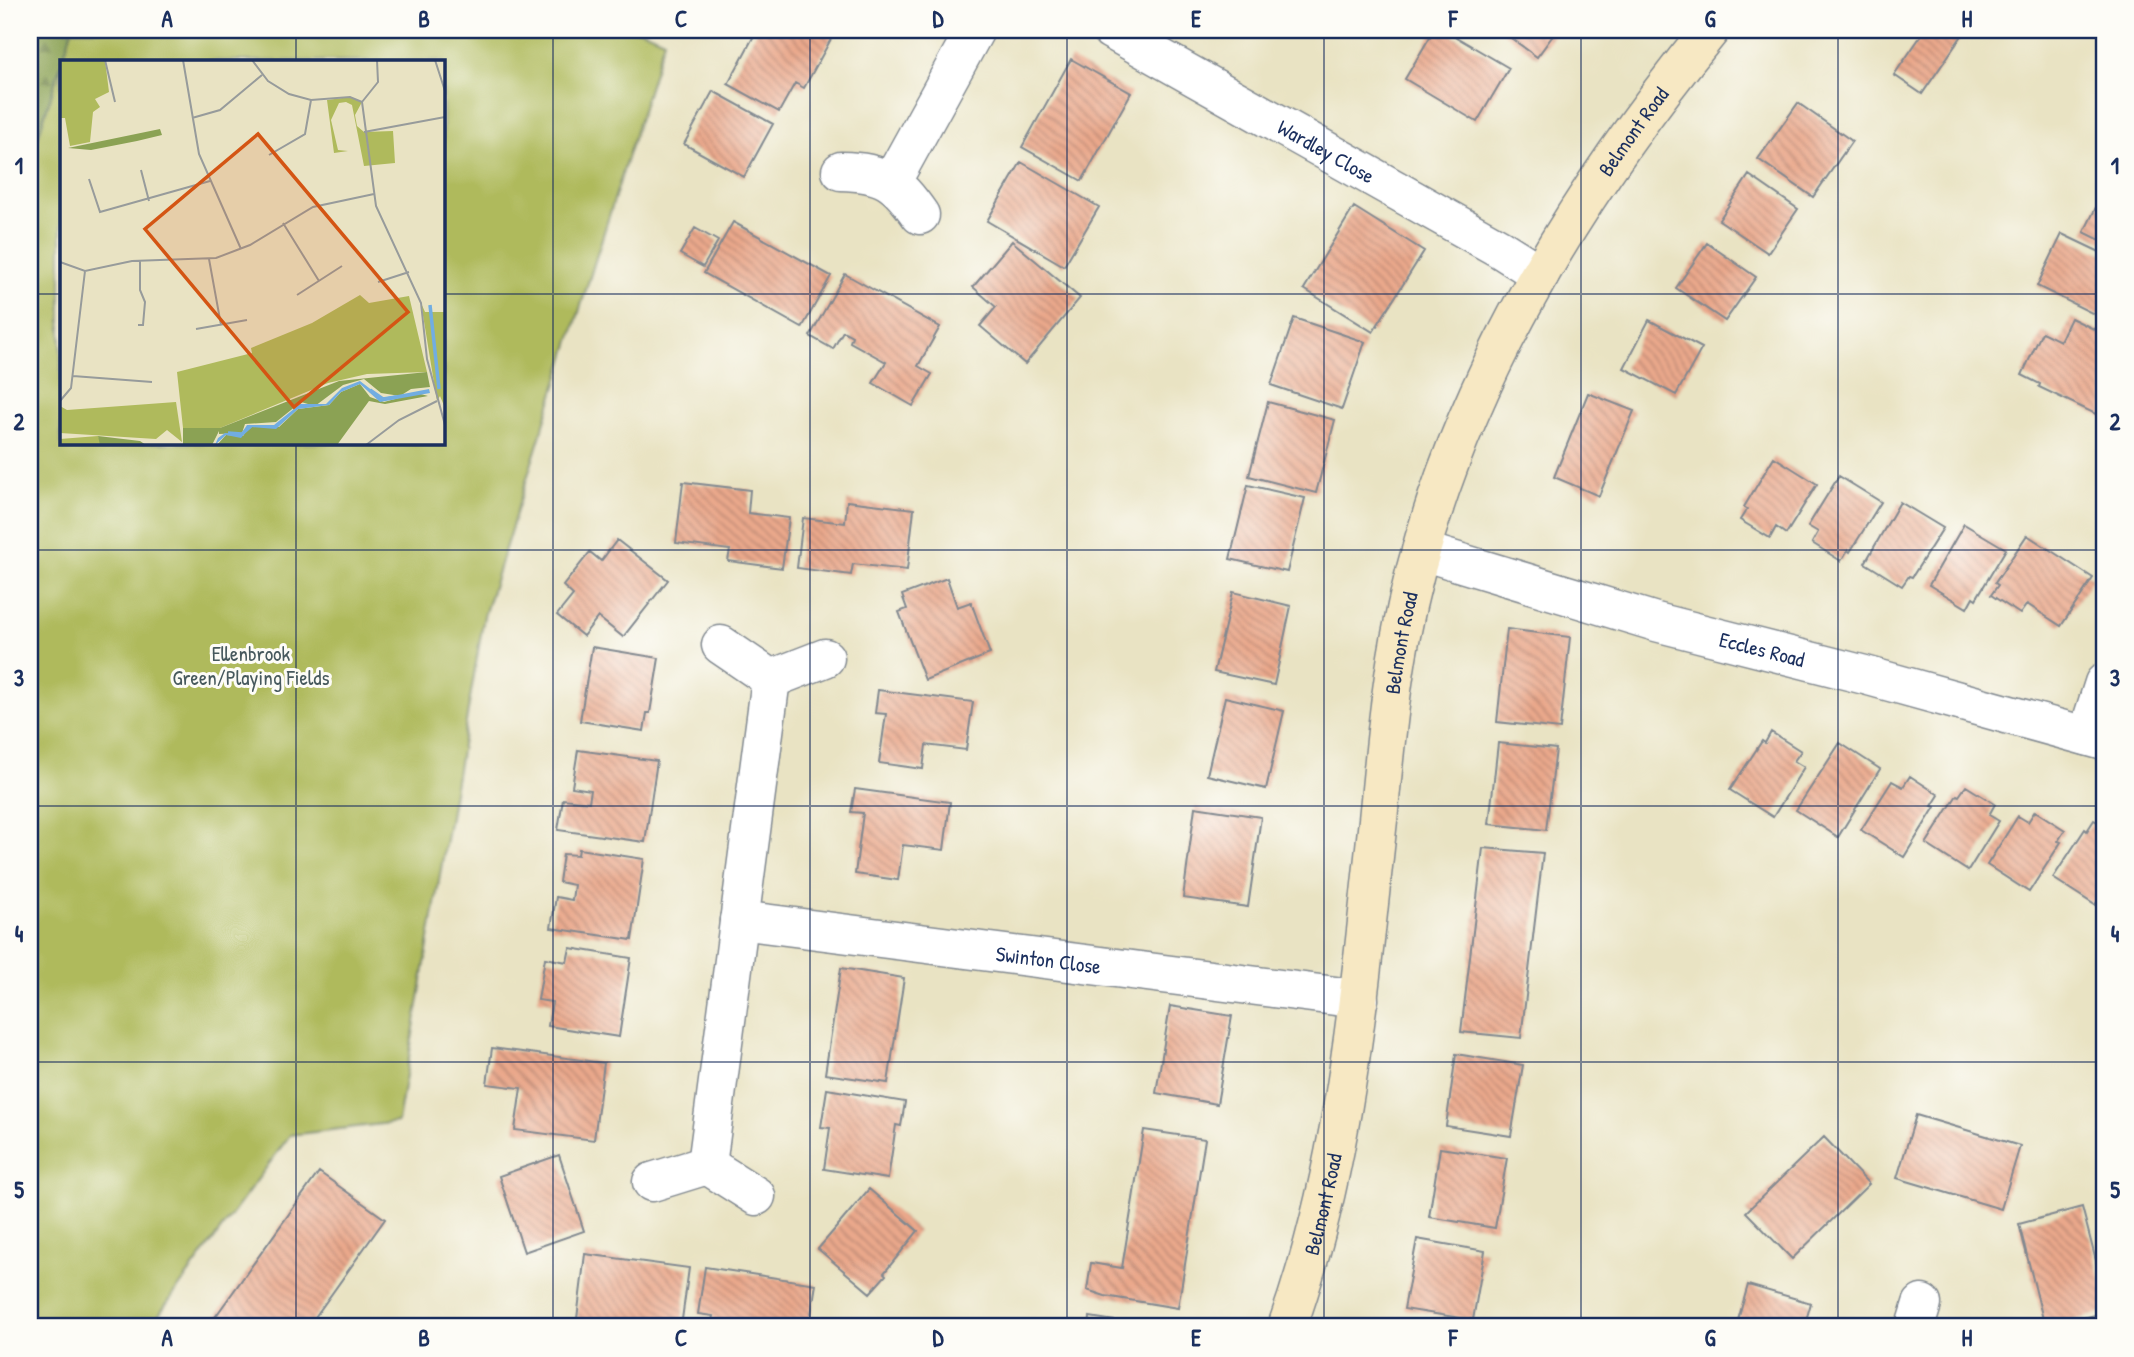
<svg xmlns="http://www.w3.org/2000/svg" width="2134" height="1357" viewBox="0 0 2134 1357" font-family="'Patrick Hand',sans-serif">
<defs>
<pattern id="forest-firs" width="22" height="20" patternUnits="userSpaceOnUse" patternTransform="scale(1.75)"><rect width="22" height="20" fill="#8ba254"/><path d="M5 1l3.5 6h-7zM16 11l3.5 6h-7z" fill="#718449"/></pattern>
<pattern id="building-back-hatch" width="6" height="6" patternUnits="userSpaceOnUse" patternTransform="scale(1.75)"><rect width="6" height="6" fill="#eaa88b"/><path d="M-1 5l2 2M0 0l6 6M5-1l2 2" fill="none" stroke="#bd8975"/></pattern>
</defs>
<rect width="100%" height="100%" fill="#fdfcf7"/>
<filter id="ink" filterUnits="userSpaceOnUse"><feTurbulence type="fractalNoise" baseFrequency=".0143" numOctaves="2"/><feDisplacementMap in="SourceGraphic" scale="14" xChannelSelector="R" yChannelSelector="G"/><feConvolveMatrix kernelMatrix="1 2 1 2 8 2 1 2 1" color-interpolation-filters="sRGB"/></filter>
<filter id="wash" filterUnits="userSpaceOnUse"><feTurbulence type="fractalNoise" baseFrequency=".00686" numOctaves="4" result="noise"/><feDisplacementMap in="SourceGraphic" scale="28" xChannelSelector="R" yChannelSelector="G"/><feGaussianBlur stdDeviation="1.57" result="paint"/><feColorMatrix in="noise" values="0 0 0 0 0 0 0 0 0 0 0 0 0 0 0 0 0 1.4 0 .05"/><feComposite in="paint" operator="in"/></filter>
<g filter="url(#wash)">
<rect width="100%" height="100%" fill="#e9e3c3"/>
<path fill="#afba5c" stroke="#65745d" stroke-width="2" fill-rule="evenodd" d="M71 30H641L664 40 484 616 398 1122 290 1135 150 1327H30V163ZM61 61H443V443H61Z"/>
<path fill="url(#forest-firs)" stroke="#536859" stroke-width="2" d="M30 30H72L30 161Z"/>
<g id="blocks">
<path fill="url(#building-back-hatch)" d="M757 30H836L804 88 795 83 779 112 728 84Z
M1434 30H1444L1509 68 1477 122 1405 79Z
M1500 30H1557L1537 57Z
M1925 30H1957L1963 34 1922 94 1894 75Z
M1071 59 1131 93 1082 181 1022 147Z
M713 91 773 124 744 177 684 144Z
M1798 103 1852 141 1813 197 1758 159Z
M1021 162 1099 207 1064 266 987 221Z
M1749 175 1798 209 1768 253 1719 220Z
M2104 191V242L2084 232Z
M1354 207 1424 251 1373 332 1304 289Z
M733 222 831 276 802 328 704 273Z
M695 228 718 241 703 267 680 254Z
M2062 234 2104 254V319L2037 286Z
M1012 241 1080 298 1025 364 980 326 996 307 973 287Z
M1707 243 1756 277 1725 321 1676 288Z
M845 274 940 327 918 366 932 374 913 406 873 383 886 362 850 342 852 336 843 331 833 349 810 336Z
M1294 318 1365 342 1342 409 1271 385Z
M2071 318 2104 334V418L2039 387 2040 384 2022 375 2042 332 2060 341Z
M1649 320 1702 348 1676 395 1624 368Z
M1588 393 1634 411 1599 496 1554 477Z
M1268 402 1335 420 1316 493 1249 476Z
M1774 457 1817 484 1786 534 1776 527 1770 538 1740 520 1747 509 1744 507Z
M1839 476 1881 502 1850 552 1848 550 1841 561 1812 543 1818 532 1808 526Z
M683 482 750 490 748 513 789 518 782 568 728 561 730 550 676 543Z
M1248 485 1305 498 1287 572 1230 559Z
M847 501 914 509 907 570 853 564 851 575 797 568 803 518 845 523Z
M1900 502 1943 528 1912 577 1909 576 1902 586 1865 563Z
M1964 524 2006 549 1976 599 1973 597 1967 608 1929 585Z
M2027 535 2093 578 2061 626 2027 604 2020 614 1991 595 1998 585 1995 583Z
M617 540 668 580 623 637 598 617 583 636 557 615 573 595 563 586 590 552 601 561Z
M947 578 957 607 971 602 990 654 925 680 899 612 907 609 902 595Z
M1233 592 1291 606 1274 685 1214 672Z
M1507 629 1570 637 1560 729 1497 722Z
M592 647 659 658 650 713H647L644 731 580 721Z
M878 690 973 702 966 750 926 745 923 769 879 763 886 714 875 713Z
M1225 697 1284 711 1266 789 1207 775Z
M1771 732 1801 751 1794 761 1804 767 1773 817 1730 790 1762 741 1765 743Z
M1498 743 1556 749 1546 830 1489 824Z
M1840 743 1880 769 1838 837 1796 810Z
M578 750 657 761 645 842 558 830 563 799 589 802 591 790 572 787Z
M1910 776 1939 795 1932 806 1935 807 1904 857 1861 830 1892 781 1903 787Z
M1966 786 1995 804 1989 815 1999 821 1968 871 1926 844 1957 795 1959 796Z
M855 789 950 802 944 850 903 845 898 880 855 874 863 813 851 812Z
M1195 807 1261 817 1248 907 1183 898Z
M2035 811 2065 830 2058 841 2061 842 2029 892 1987 865 2018 816 2028 822Z
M2094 820 2104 826V891L2095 905 2053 878 2085 829 2087 831Z
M1483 848 1543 853 1521 1038 1461 1032Z
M579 849 644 859 632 940 551 928 556 897 572 900 574 885 559 882 563 854 578 855Z
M570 948 631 958 619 1037 548 1026 552 1002 538 1000 545 958 567 962Z
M841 968 904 978 888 1083 825 1074Z
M1170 1006 1232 1016 1217 1104 1156 1093Z
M492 1048 604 1063 594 1140 515 1130 521 1088 487 1084Z
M1456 1054 1523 1065 1511 1136 1446 1126Z
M827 1089 905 1102 901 1126 896 1125 888 1179 824 1169 830 1128 821 1127Z
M1916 1115 2020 1146 2001 1209 1897 1178Z
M1144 1130 1205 1139 1178 1308 1105 1296 1087 1290 1091 1263 1122 1268Z
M1824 1137 1869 1184 1792 1259 1746 1212Z
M1440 1148 1507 1158 1495 1228 1429 1217Z
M559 1155 584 1231 524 1252 499 1176Z
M319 1172 385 1219 308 1327H208Z
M869 1189 918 1231 884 1273 886 1275 870 1293 818 1249Z
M2082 1207 2104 1292V1313L2045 1327 2019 1224Z
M1417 1239 1485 1251 1473 1320 1404 1309Z
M585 1254 689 1268 681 1327H634L601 1323 600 1327H576Z
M705 1267 816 1284 809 1327H711L713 1316 698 1314Z
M1748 1285 1811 1303 1804 1327H1736Z
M1090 1317 1147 1326V1327H1089Z"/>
</g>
</g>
<g filter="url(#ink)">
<use href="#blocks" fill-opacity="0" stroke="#828990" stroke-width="2"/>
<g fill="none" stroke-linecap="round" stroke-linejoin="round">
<g stroke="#828990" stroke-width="41">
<g id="street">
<path id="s1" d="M1111 30 1499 248 1540 274"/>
<path d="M841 171C884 172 896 181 920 215"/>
<path d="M892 181 975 30"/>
<path id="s2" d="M1422 551 1656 622 1865 675 2104 741"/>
<path d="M721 645 771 679 825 658"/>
<path d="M2087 736 2104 683"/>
<path id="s3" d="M739 920 1359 999"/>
<path d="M707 1165 771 679"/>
<path d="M652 1182 707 1165 756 1196"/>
<path d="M1915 1327 1922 1304"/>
</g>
</g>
<g stroke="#828990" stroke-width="41">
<g id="secondary">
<path id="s4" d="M1287 1327C1346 1163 1359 992 1378 820 1384 760 1389 699 1400 640 1442 412 1566 207 1710 30"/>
</g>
</g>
<use href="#street" stroke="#fff" stroke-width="38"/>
<use href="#secondary" stroke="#f7e8c3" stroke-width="38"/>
</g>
</g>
<path fill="none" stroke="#1b2f5e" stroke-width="2" stroke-opacity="0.55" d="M296 30V61M553 30V1327M810 30V1327M1067 30V1327M1324 30V1327M1581 30V1327M1838 30V1327M30 294H61M443 294H2104M296 443V1327M30 550H2104M30 806H2104M30 1062H2104"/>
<g text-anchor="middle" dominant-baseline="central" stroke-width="6" stroke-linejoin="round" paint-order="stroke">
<g font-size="21" fill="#1b2f5e" stroke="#fdfcf7">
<text stroke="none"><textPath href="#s4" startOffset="1262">Belmont Road</textPath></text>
<text stroke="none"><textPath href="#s1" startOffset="247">Wardley Close</textPath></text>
<text stroke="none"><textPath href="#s4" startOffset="695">Belmont Road</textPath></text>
<text stroke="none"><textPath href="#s2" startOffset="354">Eccles Road</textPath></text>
<text stroke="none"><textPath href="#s3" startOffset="312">Swinton Close</textPath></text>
<text stroke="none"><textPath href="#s4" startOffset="128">Belmont Road</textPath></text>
</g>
<g font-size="21" fill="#47595d" stroke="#fdfcf7">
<text x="251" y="653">Ellenbrook<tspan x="251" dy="24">Green/Playing Fields</tspan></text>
</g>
</g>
<g transform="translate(60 60)">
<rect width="385" height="385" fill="#e9e3c3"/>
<path d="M45 0 49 32 35 39 40 47 33 52 30 82 10 86 5 58H0V1ZM290 37 302 42 295 55 297 66 304 72 333 71 335 103 304 106 292 45 286 42 279 43 271 60 278 90 288 91 274 93 267 40ZM300 235 309 243 349 236 367 312 307 314 268 323 160 368H123L117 312 192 293 191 288 252 263ZM361 243 365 252H385V348L380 336 377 341ZM116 342 122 382 107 370 96 379 0 373V346L7 350ZM38 376 42 385H0V379Z" fill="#afba5c"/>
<path d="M100 69 102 75 77 81 31 90 8 88ZM367 312 370 327 351 329 340 336 321 333 304 319 283 325 255 346 241 342 216 362 185 364 182 373 159 374V371L152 385H123V368H160L279 321ZM300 324 310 337 324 342 357 333 368 336 325 344 309 341 277 385H157L166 375 183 376 189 367H219L238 349 269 345 281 332ZM38 376 80 381 86 385H40Z" fill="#8ba254"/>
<path d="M300 321 322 338 369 329 370 333 320 342 300 324 281 332 269 345 238 349 216 369 190 367 181 378 166 375 155 385 158 378 165 373 181 374 187 365H214L240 344H266L282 328Z" fill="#71ade2"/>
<path fill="none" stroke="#71ade2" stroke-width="3.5" d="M370 245 379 329M310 330 323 339 336 337M168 373 182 374 191 366"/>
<path fill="none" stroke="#979b9b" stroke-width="2" d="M45 0 55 42M123 0 139 94 181 189M192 0 208 21 229 34 251 40 290 37 302 42M375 0 385 31M302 42 316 146 361 243 367 299 385 365M302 42 318 22 317 0M132 58 160 50 202 15M304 72 385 57M209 95 245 74 251 40M81 110 89 141M29 119 40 152 150 121M223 163 259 221M149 199 161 265M0 202 25 211 72 201 156 198 190 185 253 147 314 134M318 222 349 212M237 235 282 206M78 265H83L85 242 80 230V200M136 269 187 260M13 316 92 322M0 341 11 328 25 211M306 385 339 360 377 341"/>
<path fill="#d45514" fill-opacity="0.15" stroke="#d45514" stroke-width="3.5" d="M198 74 348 252 234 347 85 169Z"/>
<rect width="385" height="385" fill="none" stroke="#1b2f5e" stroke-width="3.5"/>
</g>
<rect width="2134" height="1357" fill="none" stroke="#fdfcf7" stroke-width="77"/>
<rect x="38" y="38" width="2058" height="1280" fill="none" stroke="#1b2f5e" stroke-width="2.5"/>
<g font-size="23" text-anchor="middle" font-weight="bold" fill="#1b2f5e">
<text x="167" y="27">A</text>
<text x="424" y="27">B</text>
<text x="681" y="27">C</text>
<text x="938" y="27">D</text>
<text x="1196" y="27">E</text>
<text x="1453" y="27">F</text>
<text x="1710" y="27">G</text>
<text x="1967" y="27">H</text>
<text x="19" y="174">1</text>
<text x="2115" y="174">1</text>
<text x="19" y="430">2</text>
<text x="2115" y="430">2</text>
<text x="19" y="686">3</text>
<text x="2115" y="686">3</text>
<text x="19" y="942">4</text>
<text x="2115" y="942">4</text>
<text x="19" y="1198">5</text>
<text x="2115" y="1198">5</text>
<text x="167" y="1346">A</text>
<text x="424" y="1346">B</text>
<text x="681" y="1346">C</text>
<text x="938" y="1346">D</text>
<text x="1196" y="1346">E</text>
<text x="1453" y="1346">F</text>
<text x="1710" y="1346">G</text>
<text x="1967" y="1346">H</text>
</g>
</svg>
